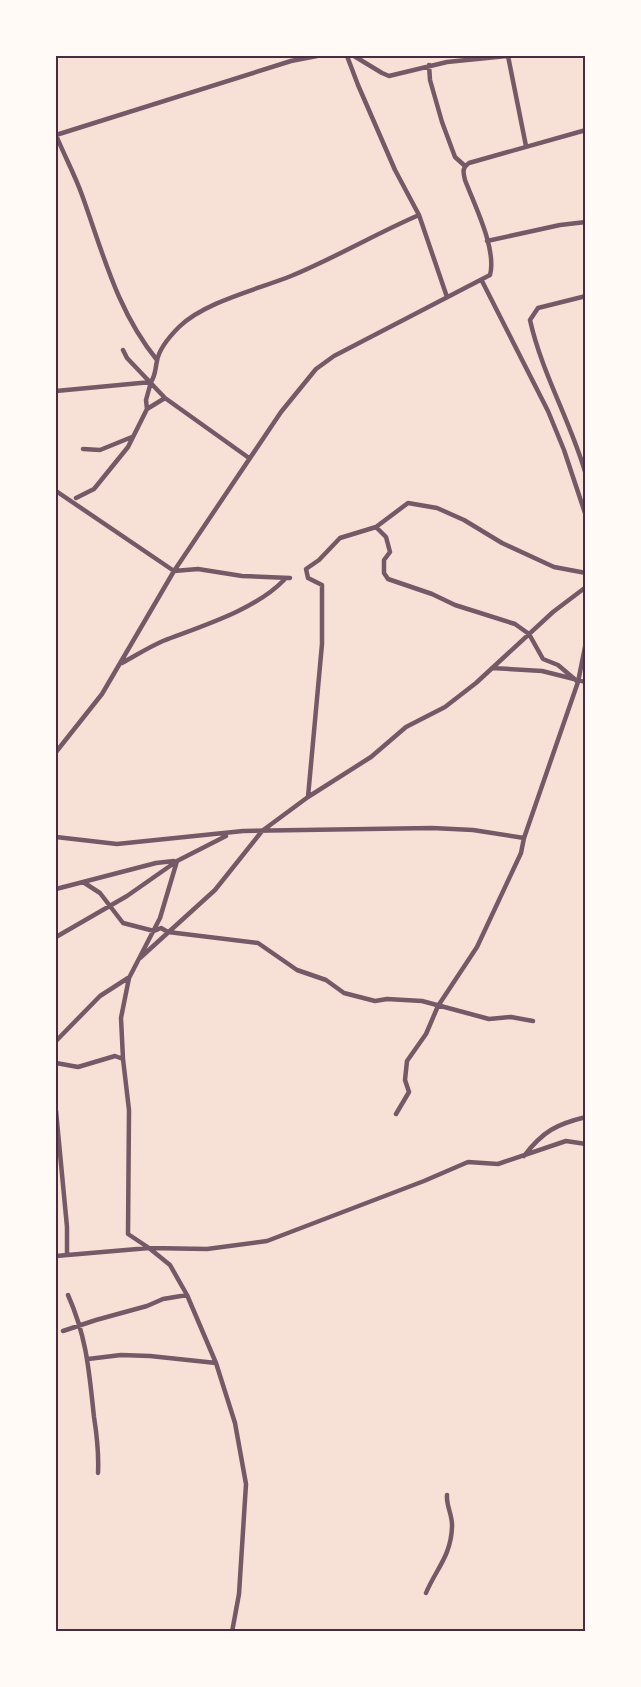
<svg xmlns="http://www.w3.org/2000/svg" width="641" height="1687" viewBox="0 0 641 1687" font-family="'Exo 2',sans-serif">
<rect width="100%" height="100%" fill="#f7e1d7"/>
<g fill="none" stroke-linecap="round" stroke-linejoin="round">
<path stroke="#755966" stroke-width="4.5" d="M347 56 358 85 395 170 419 215 447 297
M354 56 382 73 389 76 447 62 507 56
M508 56 526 146
M429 65 430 80 442 122 455 157 465 166
M56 135 291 61 317 56
M56 135C64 155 75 175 82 195 103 253 117 311 157 360
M487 241 560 225 586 222
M482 281 548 411 564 450 586 516
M586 296 538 308 530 320C542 374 571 422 586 475
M123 350 127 358 165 398 249 458
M56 391 151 382C156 374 155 369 157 361 159 348 171 335 179 327 204 302 259 289 291 276 335 258 375 234 419 215
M147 409 146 400 151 382
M83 449 100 450 132 437
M56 491 174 571 198 569 242 576 290 578
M76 498 94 489 128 447 147 409 165 398
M376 527 386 537 390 552 384 560V573L388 579 432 594 455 605 515 624 529 634 543 659 558 665 578 682
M122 663C135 656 149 647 163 641 202 626 255 610 284 580
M492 668 542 671 586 682
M56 752 102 694 174 571 281 412 316 369 334 356 490 275C497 249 474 204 465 180 463 172 462 168 469 163L586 130
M308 797 322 644V585L308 578 306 569 319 560 340 538 376 527 408 503 437 508 464 520 502 543 554 567 586 573
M56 837 117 844 243 831 432 828 473 830 524 838 578 682 586 642
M177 861 160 918 129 978 121 1018 123 1059 129 1110 128 1234 149 1248 207 1249 267 1241 424 1181 468 1162 498 1164 566 1141 586 1144
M83 882 156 863 174 861
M56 889 83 882 100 893 123 923 154 931 161 928 168 932 258 943 297 970 326 980 344 993 375 1001 387 999 422 1001 489 1019 511 1017 533 1021
M56 937 127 896 177 861 226 836
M140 958 215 890 262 831 308 797 371 757 406 727 445 707 476 683 553 612 586 587
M56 1041 100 996 128 978
M56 1063 78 1067 115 1056 123 1059
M56 1111 67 1227V1255
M396 1114 409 1092 405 1080 407 1061 426 1034 438 1006 477 947 521 853 524 838
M524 1156C543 1131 557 1124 586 1117
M56 1256 149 1248 170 1265 187 1295 216 1363 235 1423 246 1484 239 1594 232 1632
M68 1295C87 1338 89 1371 94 1417 97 1436 99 1453 98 1473
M63 1331 96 1320 147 1306 163 1299 187 1295
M88 1359 121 1355 150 1356 216 1363
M426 1593C436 1569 451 1556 452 1527 453 1516 446 1506 447 1495"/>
</g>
<rect width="641" height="1687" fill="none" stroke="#fffaf5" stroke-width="114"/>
<rect x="57" y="57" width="527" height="1573" fill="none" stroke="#4a2c40" stroke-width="2"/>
</svg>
